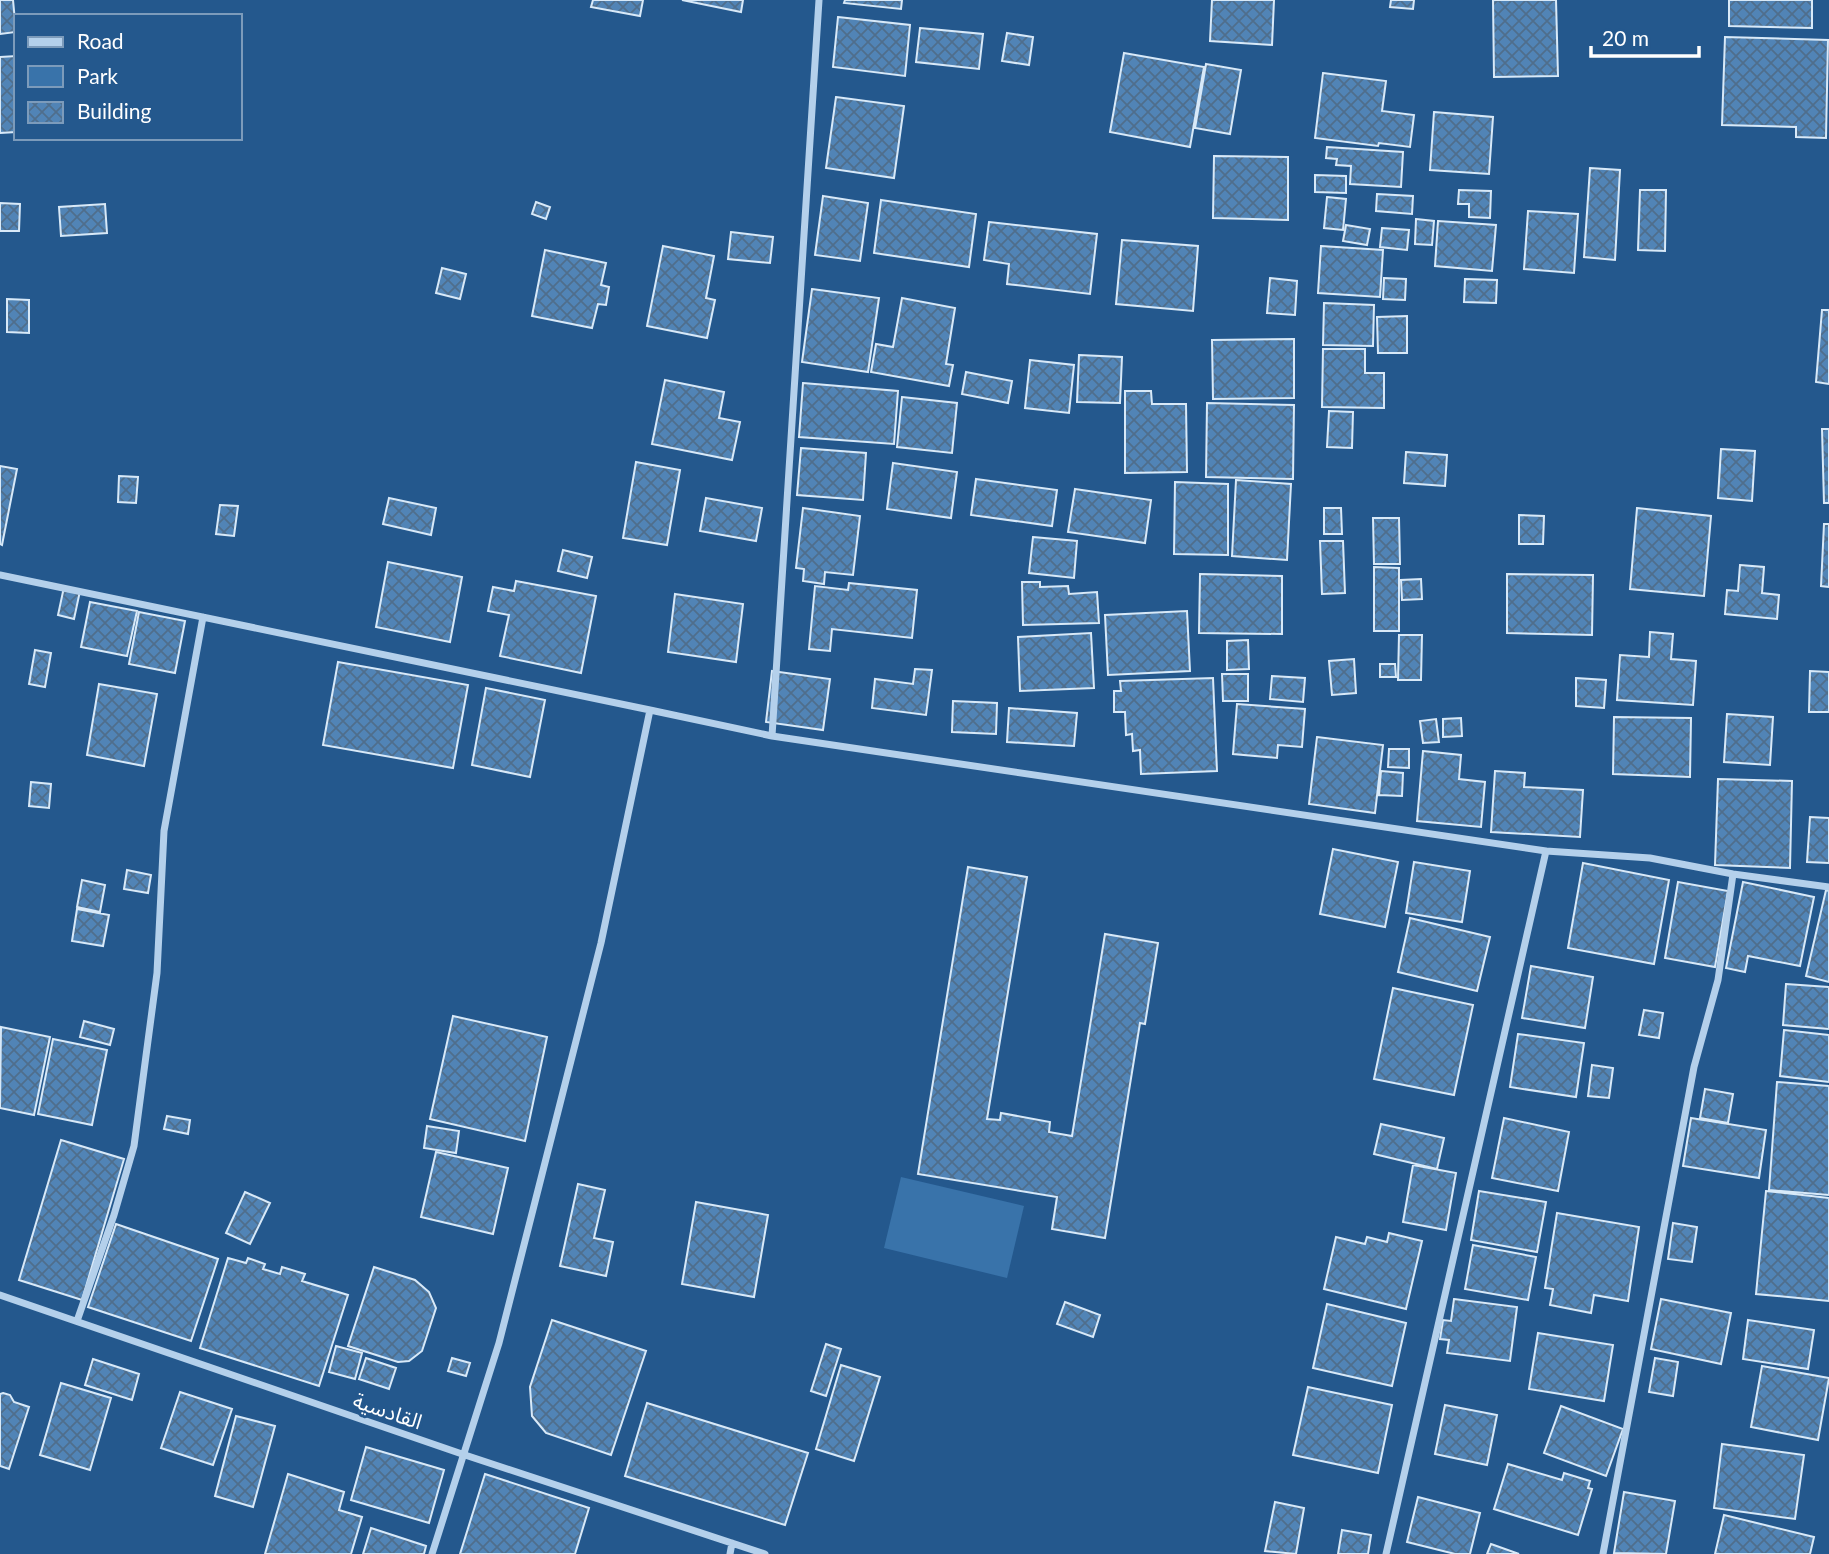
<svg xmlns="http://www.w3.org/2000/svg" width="1829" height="1554" viewBox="0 0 1829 1554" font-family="Lato,'Noto Sans Arabic',sans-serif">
<defs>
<pattern id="building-cross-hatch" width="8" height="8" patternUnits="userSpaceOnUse" patternTransform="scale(1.75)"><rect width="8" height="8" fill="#5184b6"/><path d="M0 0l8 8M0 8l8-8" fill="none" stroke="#4f6e8c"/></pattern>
</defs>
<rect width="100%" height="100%" fill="#24588d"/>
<path fill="#3973aa" d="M901 1177 1024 1206 1007 1278 884 1248Z"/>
<path fill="url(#building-cross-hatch)" stroke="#d8e9f8" stroke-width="2" d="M0 0H13L16 32 0 34Z
M593 0H643L640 16 591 7Z
M682 0H743L741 12Z
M845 0H902L901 9 844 3Z
M1212 0H1274L1272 45 1210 41Z
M1391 0H1414L1413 9 1390 7Z
M1493 0H1556L1558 76 1494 77Z
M1729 0H1812V28L1729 26Z
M838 17 910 25 905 76 833 67Z
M920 28 983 34 979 69 916 62Z
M1007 33 1033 37 1029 65 1002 61Z
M1725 37 1828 40 1826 138 1796 137V127L1722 125Z
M1124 53 1204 67 1190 147 1110 132Z
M16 56V132L0 133V57Z
M1206 64 1241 70 1230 134 1195 128Z
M1323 73 1386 81 1382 111 1414 115 1410 147 1379 143 1378 146 1315 138Z
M836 97 904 106 894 178 826 168Z
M1434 112 1493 117 1489 174 1430 170Z
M1327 147 1403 152 1401 187 1350 184 1351 166 1336 165 1337 159 1326 158Z
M1214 156 1288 157V220L1213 218Z
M1590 168 1620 170 1615 260 1584 257Z
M1315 175 1346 176V193L1315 192Z
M1459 190 1491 191 1490 218 1469 217V204H1458Z
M1640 190H1666L1665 251 1638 250Z
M1377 194 1413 196 1412 214 1376 211Z
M823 196 868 203 860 261 815 255Z
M1327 197 1346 199 1343 230 1324 228Z
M881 200 976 214 969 267 874 253Z
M536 202 550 207 546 219 532 214Z
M0 203 20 204 19 231H0Z
M105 204 107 233 61 236 59 207Z
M1528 211 1578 214 1574 273 1524 269Z
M1416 219 1434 221 1432 245 1415 244Z
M1438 221 1496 225 1492 271 1435 266Z
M989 222 1097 234 1090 294 1007 284 1009 264 984 260Z
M1346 225 1370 229 1367 245 1343 241Z
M1382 228 1409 230 1407 250 1380 247Z
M731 232 773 237 770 263 728 259Z
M1122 240 1198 246 1193 311 1116 304Z
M663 246 714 256 706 298 715 300 707 338 647 326Z
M1321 246 1383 250 1380 297 1318 293Z
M545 250 606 263 601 285 609 287 606 305 598 304 592 328 532 316Z
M442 268 466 274 460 299 436 293Z
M1270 278 1297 281 1295 315 1267 313Z
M1384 278 1406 279 1405 300 1383 299Z
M1465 279 1497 280 1496 303 1464 302Z
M812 289 879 298 868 372 802 362Z
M902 298 955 308 946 364 953 365 949 386 871 372 876 344 893 347Z
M7 299 29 300V333L7 332Z
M1324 303 1374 305 1373 346 1323 345Z
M1822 310H1829V384L1816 382Z
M1407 316V353H1378L1377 317Z
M1294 339V398L1213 399 1212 340Z
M1323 349H1365V373H1384V408L1322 407Z
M1079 355 1122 357 1120 403 1077 402Z
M1030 360 1074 365 1069 413 1025 408Z
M966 372 1012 381 1008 403 962 394Z
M665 380 724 392 719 418 740 422 732 460 652 444Z
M803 383 898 391 894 444 799 437Z
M1125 391H1151L1152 404H1186L1187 472 1125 473Z
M902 397 957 403 952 453 897 447Z
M1207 403 1294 405 1293 479 1206 477Z
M1329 411 1353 412 1352 448 1327 447Z
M1822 429H1829V503H1824Z
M801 448 866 453 863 500 797 495Z
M1721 449 1755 451 1752 501 1718 498Z
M1406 452 1447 455 1445 486 1404 483Z
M636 462 680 470 667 545 623 538Z
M893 463 957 472 951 518 887 509Z
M0 466 17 469 2 545 0 544Z
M119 476 138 477 136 503 118 502Z
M976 479 1057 490 1052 526 971 515Z
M1236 480 1291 484 1287 560 1232 556Z
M1175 482 1228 484V555L1174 554Z
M1075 489 1151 500 1145 543 1068 532Z
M389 498 436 508 431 535 383 524Z
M706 498 762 508 756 541 700 531Z
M220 505 238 506 234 536 216 534Z
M803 508 860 516 853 575 825 572 824 584 803 581 804 569 796 568Z
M1324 508H1341L1342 534H1324Z
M1637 508 1711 516 1704 596 1630 589Z
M1519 515 1544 516 1543 544H1519Z
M1373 518H1399L1400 564H1374Z
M1824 524H1829V587L1821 586Z
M1033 537 1077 541 1074 578 1029 573Z
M1320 541H1343L1345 593 1322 594Z
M563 550 592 557 587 578 558 571Z
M388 562 462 577 450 642 376 627Z
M1740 565 1764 567 1762 593 1779 595 1777 619 1725 614 1727 590 1738 591Z
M1374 567 1399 568V631H1374Z
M1200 574 1282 576V634L1199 633Z
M1507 574 1593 575 1592 635 1507 633Z
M1421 579 1422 599 1402 600 1401 580Z
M516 581 596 596 581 673 500 656 509 615 488 611 493 587 514 591Z
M1022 582H1040V587L1068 586 1069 594 1097 592 1099 623 1023 625Z
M849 583 917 590 912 638 832 629 830 651 809 649 815 586 848 590Z
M64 587 80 591 74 619 58 615Z
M675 594 743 604 736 662 668 652Z
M90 602 137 611 127 656 81 647Z
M1187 611 1190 671 1108 675 1105 615Z
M139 612 185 621 175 673 129 664Z
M1650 632 1673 634 1671 659 1696 661 1693 705 1617 700 1620 655 1649 657Z
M1091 633 1094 688 1020 691 1018 637Z
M1399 635H1422L1421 680H1398Z
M1248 640 1249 669 1227 670V641Z
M35 650 51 653 45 687 29 684Z
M1354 659 1356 693 1332 695 1329 661Z
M338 662 468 685 453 768 323 745Z
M1380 664H1395L1396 677H1380Z
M915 669 932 670 926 715 872 708 875 679 913 684Z
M772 671 830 679 823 730 766 722Z
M1810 671 1829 672V712H1809Z
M1222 674H1248V701H1223Z
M1272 676 1305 678 1303 702 1270 699Z
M1213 678 1217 771 1141 774 1140 750 1133 751 1132 734 1126 735 1125 712H1114V691H1121L1120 681Z
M1576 678 1606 680 1604 708 1576 706Z
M99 684 157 694 144 766 87 755Z
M486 688 545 700 530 777 472 765Z
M953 701 997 703 996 734 952 732Z
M1237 704 1305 709 1302 747 1278 745 1277 758 1233 754Z
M1009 708 1077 713 1074 746 1007 742Z
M1727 714 1773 717 1770 765 1724 762Z
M1614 717 1691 718 1690 777 1613 774Z
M1461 718 1462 736 1443 737V719Z
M1436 719 1439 742 1423 743 1420 721Z
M1317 737 1383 745 1375 813 1309 804Z
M1389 749H1409V768L1388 767Z
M1423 751 1461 755 1459 779 1485 782 1481 827 1417 821Z
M1381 771 1403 773 1402 796 1379 795Z
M1495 771 1525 773 1524 787 1583 790 1580 837 1491 832Z
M1718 779 1792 781 1790 868 1715 865Z
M31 782 51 784 49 808 29 806Z
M1810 817 1829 818V863L1807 862Z
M1333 849 1398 862 1385 927 1320 914Z
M1414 862 1470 871 1462 922 1406 913Z
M1583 863 1669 880 1654 964 1568 948Z
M968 867 1027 877 987 1119 1000 1120 1001 1113 1050 1122 1049 1132 1072 1136 1105 934 1158 943 1145 1024 1140 1023 1105 1238 1052 1229 1057 1197 918 1174Z
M127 870 151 875 148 893 124 889Z
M82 880 105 885 100 912 77 907Z
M1678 882 1728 891 1715 967 1665 958Z
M1743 882 1814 897 1800 966 1748 956 1745 972 1726 968Z
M1826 890 1829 891V982L1806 976Z
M77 909 109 915 103 946 72 941Z
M1410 918 1490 937 1477 991 1398 972Z
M1531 966 1593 977 1585 1028 1522 1018Z
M1786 984 1829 987V1029L1783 1025Z
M1393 988 1473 1005 1454 1095 1374 1079Z
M1644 1010 1663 1013 1659 1038 1639 1035Z
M453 1016 547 1037 525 1141 430 1119Z
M84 1021 114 1029 110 1045 80 1037Z
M1 1027 50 1037 34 1115 0 1108Z
M1784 1030 1829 1035V1082L1780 1076Z
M1518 1034 1584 1043 1576 1097 1510 1087Z
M53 1039 107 1050 92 1125 38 1114Z
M1592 1065 1613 1068 1609 1098 1588 1096Z
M1777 1082 1829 1086V1195L1769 1190Z
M1705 1089 1733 1094 1728 1123 1700 1118Z
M167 1116 190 1120 188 1134 164 1129Z
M1504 1118 1569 1132 1558 1191 1492 1178Z
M1691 1118 1766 1130 1759 1178 1683 1166Z
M1381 1124 1444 1138 1437 1169 1374 1154Z
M427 1126 459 1131 456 1153 424 1148Z
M61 1140 124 1159 82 1300 19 1280Z
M436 1152 508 1168 493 1234 421 1217Z
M1413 1165 1456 1173 1446 1230 1403 1222Z
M578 1184 605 1190 594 1238 613 1242 606 1276 560 1266Z
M1479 1191 1546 1202 1537 1252 1471 1240Z
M1766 1191 1829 1198V1301L1756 1294Z
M245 1192 270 1203 250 1244 226 1233Z
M696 1202 768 1215 754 1297 682 1284Z
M1557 1213 1639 1227 1628 1301 1594 1295 1591 1313 1550 1305 1553 1289 1545 1288Z
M1673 1223 1697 1227 1692 1262 1668 1259Z
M116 1224 218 1259 191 1341 88 1307Z
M1389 1233 1422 1241 1406 1309 1324 1289 1336 1237 1365 1244 1367 1237 1387 1242Z
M1473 1245 1536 1257 1528 1300 1465 1289Z
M228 1258 246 1263 248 1258 265 1264 263 1269 280 1274 282 1267 305 1274 302 1281 348 1295 319 1386 200 1348Z
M374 1267 415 1280 429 1292 436 1308 422 1351 409 1361 398 1362 348 1346Z
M1454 1299 1517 1307 1510 1361 1447 1353 1449 1340 1440 1339 1443 1320 1451 1321Z
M1661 1299 1731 1313 1721 1364 1651 1349Z
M1065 1302 1100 1315 1093 1337 1057 1324Z
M1327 1304 1406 1323 1392 1386 1313 1368Z
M552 1320 646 1351 611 1455 546 1433 532 1416 530 1387Z
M1748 1320 1814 1330 1808 1369 1743 1359Z
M1538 1333 1613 1345 1604 1401 1529 1389Z
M826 1344 841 1349 826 1396 811 1391Z
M336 1346 362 1353 355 1379 329 1372Z
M366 1358 396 1368 389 1389 359 1379Z
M452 1358 470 1363 466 1376 448 1371Z
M1655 1358 1678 1362 1673 1396 1649 1392Z
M93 1359 139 1374 132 1400 85 1385Z
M841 1365 880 1377 854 1461 816 1449Z
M1762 1366 1829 1378 1818 1440 1751 1427Z
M61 1383 111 1398 90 1470 40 1455Z
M1308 1387 1392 1405 1378 1473 1293 1455Z
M180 1392 232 1409 213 1465 161 1448Z
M3 1393 10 1395 14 1402 29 1407 9 1469 0 1466V1394Z
M647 1403 808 1453 785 1525 625 1476Z
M1445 1405 1497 1415 1487 1465 1435 1454Z
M1561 1406 1623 1429 1606 1476 1544 1453Z
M236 1416 275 1426 253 1507 215 1496Z
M1722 1444 1804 1455 1795 1519 1714 1508Z
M366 1447 444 1470 429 1523 351 1500Z
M1508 1464 1562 1480 1564 1473 1590 1481 1588 1488 1592 1489 1578 1535 1494 1509Z
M288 1474 344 1492 339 1510 362 1517 351 1554H265Z
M485 1474 589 1508 575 1554H460Z
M1624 1492 1675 1501 1666 1554 1614 1553Z
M1418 1497 1480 1513 1470 1554H1455L1407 1542Z
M1275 1502 1304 1508 1296 1554 1265 1551Z
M1724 1515 1814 1537 1810 1554H1715Z
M371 1528 426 1546 424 1554H363Z
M1342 1530 1371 1535 1368 1554H1338Z
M1491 1544 1519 1554H1487Z"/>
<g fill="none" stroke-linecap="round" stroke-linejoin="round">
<path stroke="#b4d0eb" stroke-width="7" d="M0 575 650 710
M772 736 1546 851 1650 858 1733 874 1829 887
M0 1295 462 1454 765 1554
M77 1321 114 1215 134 1146 157 973 164 831 203 617
M432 1554 499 1343 601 943 650 710 772 736 819 0
M730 1554 732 1543
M1386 1554 1546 851
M1603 1554 1694 1067 1718 980 1733 874"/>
</g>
<g text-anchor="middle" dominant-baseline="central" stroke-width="6" stroke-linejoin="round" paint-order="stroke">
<g font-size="21" fill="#fff" stroke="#24588d">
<text transform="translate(388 1410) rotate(19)">القادسية</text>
</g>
</g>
<rect x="14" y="14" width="228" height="126" fill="#24588d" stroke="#7c9bbb" stroke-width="2"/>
<rect x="28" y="37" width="35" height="10" fill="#b4d0eb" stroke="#7c9bbb" stroke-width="2"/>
<text x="77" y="49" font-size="21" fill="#ffffff">Road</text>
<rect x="28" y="66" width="35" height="21" fill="#3973aa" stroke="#7c9bbb" stroke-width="2"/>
<text x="77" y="84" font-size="21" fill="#ffffff">Park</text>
<rect x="28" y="102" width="35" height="21" fill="url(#building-cross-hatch)" stroke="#7c9bbb" stroke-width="2"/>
<text x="77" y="119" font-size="21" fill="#ffffff">Building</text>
<path d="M1591 46v10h108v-10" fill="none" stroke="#ffffff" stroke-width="3.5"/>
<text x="1602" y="46" font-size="21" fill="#ffffff" stroke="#24588d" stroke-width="5" paint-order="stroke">20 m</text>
</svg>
